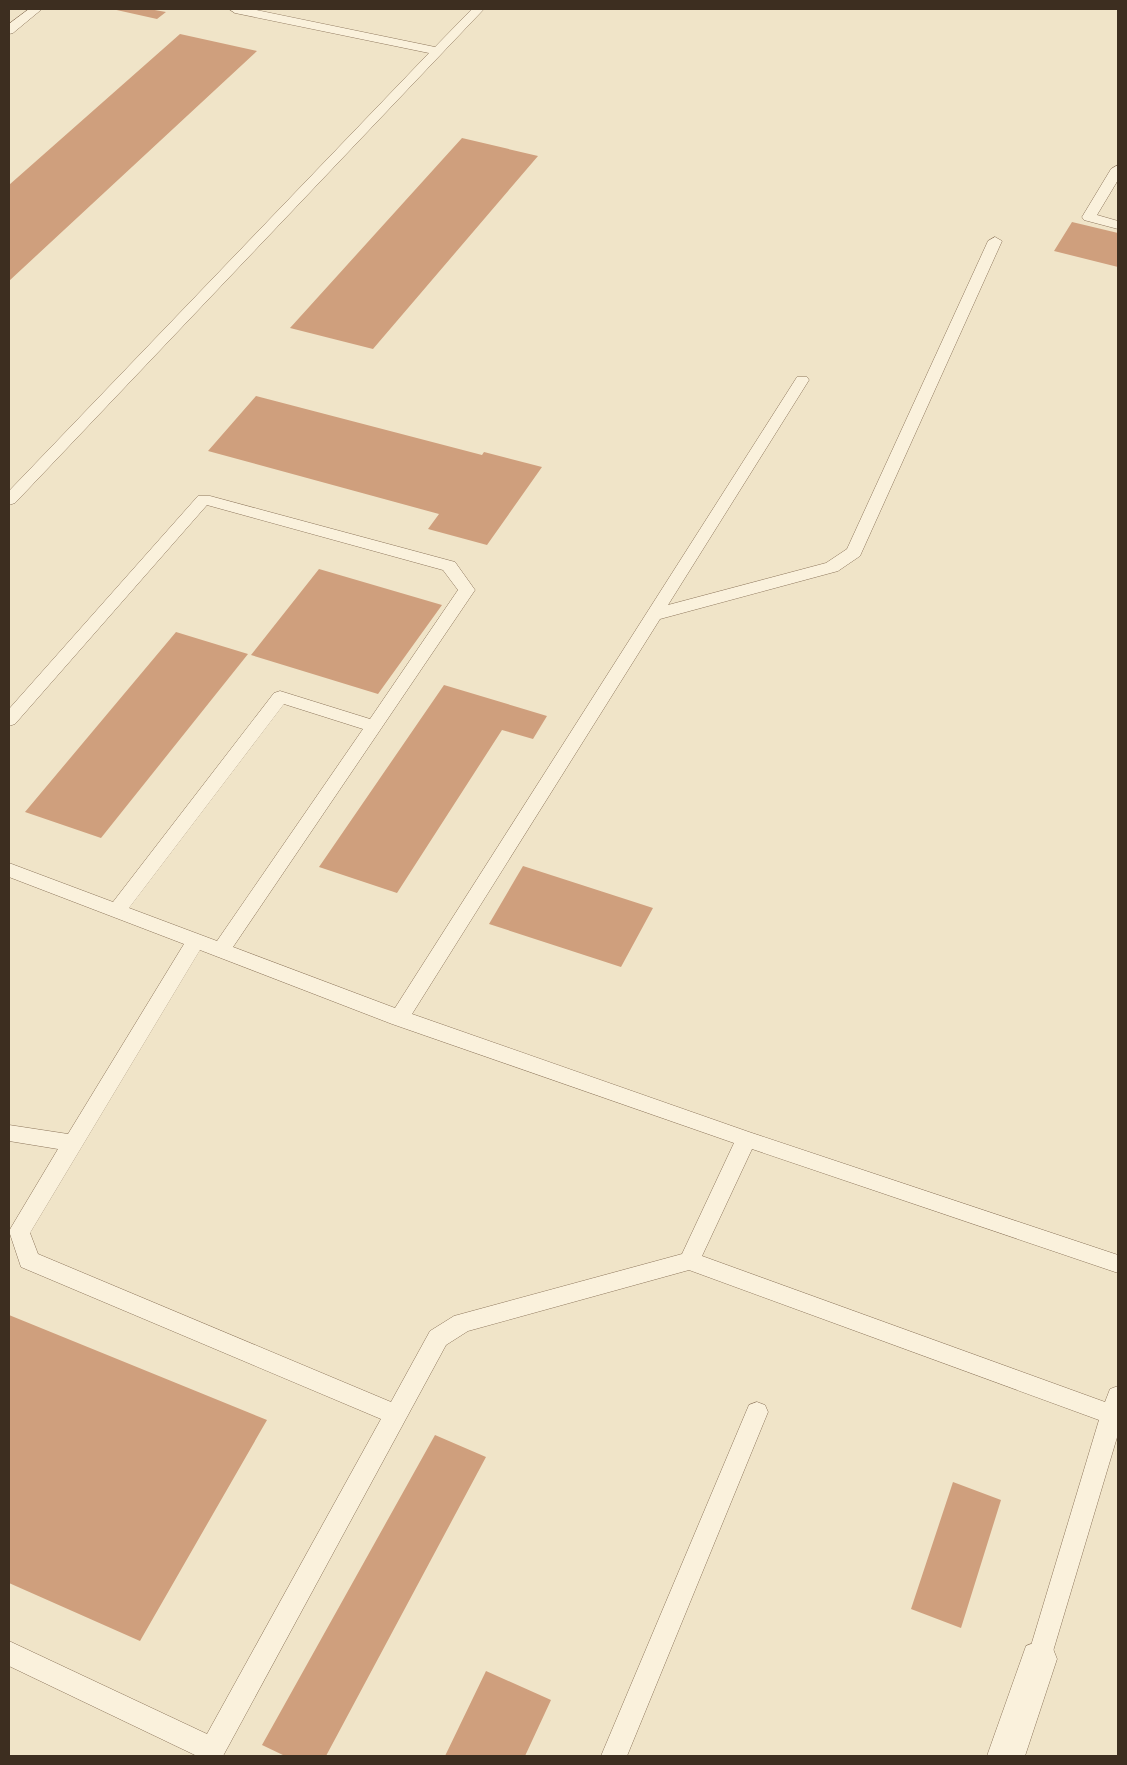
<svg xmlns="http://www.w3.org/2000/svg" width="1127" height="1765" viewBox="0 0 1127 1765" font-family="'Source Serif 4',serif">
<rect width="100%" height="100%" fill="#f0e4c8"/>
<path fill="#cf9f7d" d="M112 9H149L166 12 157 19Z
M180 34 257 51 9 281V185Z
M462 138 538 156 373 349 290 328Z
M1072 222 1118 233V267L1054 251Z
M256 396 482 455 484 452 542 467 487 545 428 529 439 514 208 451Z
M319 569 442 605 378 694 251 655Z
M176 632 248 654 101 838 25 812Z
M444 685 547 716 533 739 502 730 397 893 319 867Z
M523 866 653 908 621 967 489 924Z
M9 1315 267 1420 140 1641 9 1583Z
M435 1435 486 1457 326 1756H285L262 1745Z
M953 1482 1001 1500 961 1628 911 1609Z
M486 1671 551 1700 525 1756H445Z"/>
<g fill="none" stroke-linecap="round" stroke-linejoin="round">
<g stroke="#8d765c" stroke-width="1">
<path id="service" d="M29 9H42L13 33 9 34V24Z
M229 9H251L435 47 472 9H484L15 503 9 505V491L429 53 235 13Z
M1118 165V180L1097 215 1118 221V229L1084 220 1082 217 1111 169Z
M995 237 1002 241 860 556 838 571 660 619 412 1014 749 1132 1118 1255V1273L752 1149 702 1256 1105 1402 1110 1389 1118 1386V1434L1048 1668 1039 1671 1030 1668 1027 1659 1099 1420 689 1270 468 1331 446 1345 223 1756H197L9 1666V1641L207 1734 381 1419 21 1267 9 1231 58 1149 9 1141V1125L68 1134 184 944 9 877V863L113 902 274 693 280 691 370 719 458 590 443 570 207 505 15 724 9 726V709L198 496H210L455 562 475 590 233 947 395 1008 797 377H807L809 380 668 605 826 563 847 549 988 241ZM284 704 363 729 217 941 129 908ZM200 950 392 1024 734 1143 682 1254 454 1316 430 1331 391 1402 38 1254 30 1233Z
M757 1402 765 1405 768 1412 627 1756H601L746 1412 749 1405Z"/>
</g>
<g stroke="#8d765c" stroke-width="1">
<path id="minor" d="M1039 1641 1052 1646 1057 1659 1025 1756H987L1026 1646Z"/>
</g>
<use href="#service" fill="#faf1dc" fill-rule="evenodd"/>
<use href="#minor" fill="#faf1dc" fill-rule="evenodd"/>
</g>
<rect width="1127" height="1765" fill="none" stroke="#3d2e20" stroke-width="20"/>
</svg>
